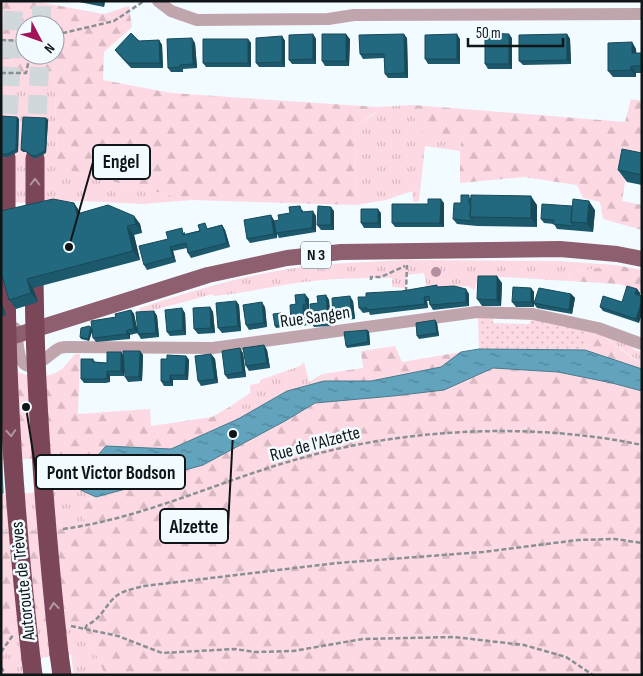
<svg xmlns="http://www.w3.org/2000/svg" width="643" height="676" viewBox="0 0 643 676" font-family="'Sofia Sans Condensed',sans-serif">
<defs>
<pattern id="grass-tufts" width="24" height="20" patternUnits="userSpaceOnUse" patternTransform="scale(1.25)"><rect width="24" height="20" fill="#fdd9e3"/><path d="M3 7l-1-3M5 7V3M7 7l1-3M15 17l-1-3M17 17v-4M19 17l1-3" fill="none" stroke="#d8b9c2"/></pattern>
<pattern id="forest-firs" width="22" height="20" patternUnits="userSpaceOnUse" patternTransform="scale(1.25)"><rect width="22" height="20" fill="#fdd9e3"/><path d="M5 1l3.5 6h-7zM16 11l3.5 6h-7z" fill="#d8b9c2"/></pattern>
<pattern id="garden-dots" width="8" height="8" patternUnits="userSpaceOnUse" patternTransform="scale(1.25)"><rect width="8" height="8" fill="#fdd9e3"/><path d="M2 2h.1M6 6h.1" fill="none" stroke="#d8b9c2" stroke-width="1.8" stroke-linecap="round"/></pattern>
<pattern id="water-ripples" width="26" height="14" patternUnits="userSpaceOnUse" patternTransform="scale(1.25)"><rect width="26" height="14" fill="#62a4bd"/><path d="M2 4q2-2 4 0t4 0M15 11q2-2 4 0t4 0" fill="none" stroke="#4f8499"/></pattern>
</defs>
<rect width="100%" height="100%" fill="#f2fbff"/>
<path fill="url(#grass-tufts)" d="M1 76 40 77 55 91 57 159 75 173 192 200 142 204 85 201 1 203Z
M413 105V116L462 138 460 151 425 146 419 201 413 202 412 191 386 200 356 205 355 126 376 113 377 107Z
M407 260 558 261 615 265 569 273 568 281 502 277 478 279 474 290 467 286 427 289 424 273 407 275 406 288 392 287V278C362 278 333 278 304 282 273 286 246 293 214 296L213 294 139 314 140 308C188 292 238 277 288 269 328 263 367 262 407 260Z
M597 332 628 343 635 350 642 352V369L635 367 637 360Z
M304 362 309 382 322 374 324 381 287 391 239 419 231 406 250 393V385L260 383V380L300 366Z
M72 486 96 497 80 502 86 525 63 529 1 532V493Z
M72 626 85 629 105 675H74L71 654 22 660 23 675H3L1 652 17 629Z"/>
<path fill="url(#forest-firs)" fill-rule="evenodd" d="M1 1H33L104 14 129 6 132 27 104 52 103 80 171 93 377 107 376 112 355 126 356 205 192 200 75 173 57 160 55 91 44 89 40 77 1 76ZM25 25H55V55H25Z
M631 99 642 101V152L630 151 622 201 642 205V230L603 219 600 202 583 198 577 185 524 177 460 183V151L462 138 425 136 413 116V105L625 122Z
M615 265 642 270V292L619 284 568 281 569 273Z
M588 330 597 332 637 361 635 367 585 350Z
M395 346 402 362 461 352 441 367 371 381H324L322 374 363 368 361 351Z
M75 354H80L78 414 150 409 151 426 212 417 231 406 239 419 171 449 106 446 90 464 76 470 53 460 1 463V356L12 363 18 372 30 376 42 377 56 373 63 368Z
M493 368 558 372 612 383 642 391V675H105L85 629 72 626 17 629 1 652V532L63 529 86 525 80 502 163 479 178 472 203 465 285 421 315 403 393 396 443 390Z"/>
<path fill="url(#garden-dots)" d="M478 318H493V323L529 324 532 319 588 330 585 350 479 349Z"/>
<path fill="url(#water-ripples)" stroke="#49798b" d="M479 349 585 350 642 369V391L612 383 558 372 493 368 444 390 393 396 315 403 285 421 203 465 178 472 163 479 96 497 72 486 1 493V463L53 460 76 470 90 464 106 446 171 449 238 419 287 391 324 381H371L441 367 461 352Z"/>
<path fill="#f2fbff" d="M53 458 56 491 4 495 2 460Z"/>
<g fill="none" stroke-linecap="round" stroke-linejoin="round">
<path stroke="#d0d8dc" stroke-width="19" stroke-dasharray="19 9" stroke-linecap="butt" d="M41 25 42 1
M7 142 14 1
M36 142 40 55"/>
<path stroke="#899093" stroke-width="2.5" stroke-dasharray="5 2.5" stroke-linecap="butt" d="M55 35 114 21 144 1
M1 40 25 41
M1 73H26L30 55
M371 280V277H381L405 266
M406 292 407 265
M63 529C144 518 219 481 298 459 404 428 533 422 642 445
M71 626 118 636 162 653 234 649 256 652 293 651 363 639 454 637 524 645 566 657 593 675
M85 629 87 625C100 619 103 610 112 600 119 591 133 589 144 586L337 563 483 552 578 540 615 539 642 543
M1 652 13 635
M1 667 3 670V675"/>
<path stroke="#c1a5ad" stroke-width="12" d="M158 1 171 11 197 20 328 19 354 15 642 14
M15 328C18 337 17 350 21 359 30 379 51 351 60 348 63 347 65 347 68 347L213 348 477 312 533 314 598 328 642 344"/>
<path stroke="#8e5f6e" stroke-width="16" d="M1 340 208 275 287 258 341 252 560 249 617 254 642 259"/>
<path stroke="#7b4658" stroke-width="19" d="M59 654 62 675
M31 659 33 675"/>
<path stroke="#7b4658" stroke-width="19" d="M35 229V158
M6 236V157
M34 262C34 393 45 524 59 654
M6 263C6 396 16 528 31 659"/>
</g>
<circle fill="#b38fa0" cx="436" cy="272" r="5"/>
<path fill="#1d596c" d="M74 1H105L104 7Z
M313 34 316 39V64H292L289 60Z
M567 34 570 39 571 64 523 65 519 61Z
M282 36 285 41V67H259L256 63Z
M407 38 408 78H388L385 74 384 58 363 59 360 54Z
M512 38V69H488L485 64Z
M248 39 251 43V67H206L203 63Z
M350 39 349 66H325L322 61Z
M460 39V64H428L425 59Z
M159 40 162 45 163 68H131L118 54 115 50 139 41Z
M632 42 636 49V53H642V73H636V77H613L608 71Z
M195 43 197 68 183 69V72H171L168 68Z
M1 116 19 119 18 152 8 157H4L1 155Z
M46 118 48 120 46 153 37 158H33L26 152H23L21 150Z
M642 153V185L627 182 618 170Z
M471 197 537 205V227L477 226 457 224 453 219 461 203Z
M74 203 80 213 134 216 140 224 142 233 134 235 140 260 33 288 38 302 16 309 9 300Z
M444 203V227H395L392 223 428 204Z
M303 210V212L316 216V232L279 238 277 234V238L250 243 247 239 274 220V221L279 220Z
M595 210 593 232 557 229 554 224 544 223 541 219Z
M334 211V230H321L317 225Z
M381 213V228H364L361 223Z
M222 225 225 230 230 247 191 258 188 253 187 248 173 251 176 262 147 270 144 265 168 239 185 232V234L209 228Z
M502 283 501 306H482L477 299Z
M439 287 469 294V306L433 310 430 305 429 301H427L428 308 370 315 369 312 363 313 359 308 366 297 402 291Z
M531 288 534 292V302L571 294 575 298 572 314 537 308 534 304V307H516L512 302Z
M637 289 640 293 639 323 603 311 600 307 622 302Z
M326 295 329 300 331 326 314 327 311 323 318 303Z
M309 299V309L306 310 308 325 295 327 291 322 296 304Z
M1 301 6 315 1 317Z
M236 301 239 305 241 331 222 333 218 328Z
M353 301 355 319 336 321 333 316Z
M210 307 213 312 215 333 198 334 194 329Z
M265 307 267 327 249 330 246 325Z
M131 310 134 314 138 333 130 335V339L96 342 93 338 92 331 89 341 81 339 80 337 92 329Z
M154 311 157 316 159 337 141 339 138 334Z
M185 313 186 335 170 336 167 332Z
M281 313 283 315 285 327 276 328 275 326Z
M435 320 437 323 439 336 419 339 417 336Z
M367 330 369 332 370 345 347 348 346 346Z
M264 345 267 350 270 368 249 371 246 366Z
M140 351 143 355 142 381 128 382 125 377Z
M121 352 124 356V376H110V382L106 383H84L81 379 93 359 95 362 107 363Z
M243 353 246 377 228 379 225 375Z
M211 354 215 359 218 383 201 386 198 381Z
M186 356 189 360 188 380H173V386H164L161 381 167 359Z"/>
<path fill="#184958" d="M101 1H105L104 7 101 2Z
M313 34 316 39V64L313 59Z
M346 34 350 39 349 66 346 61Z
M404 34 407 38 408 78 405 73Z
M457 34 460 39V64L457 59Z
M509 34 512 38V69L509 64Z
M567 34 570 39 571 64 567 60Z
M282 36 285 41V67L282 62Z
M192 38 195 43 197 68 193 64Z
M248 39 251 43V67L248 63Z
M159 40 162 45 163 68 160 63Z
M632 42 636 49 637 60 632 53Z
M631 66 636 73V77L631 70Z
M17 117 19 119 18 152 16 150Z
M46 118 48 120 46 153 45 151Z
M531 196 537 205V227L531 218Z
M441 199 444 203V227L440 223Z
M589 201 595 210 593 232 587 223Z
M74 203 80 212 83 223 77 214Z
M331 207 334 211V230L331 225Z
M378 209 381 213V228L378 223Z
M313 211 316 216V232L312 228Z
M271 215 274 220 277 238 274 234Z
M134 216 140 224 142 233 136 224Z
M222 225 225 230 230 247 227 243Z
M127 226 134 235 140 260 133 251Z
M170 247 173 251 176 262 173 257Z
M497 276 502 283 501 306 497 300Z
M27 279 33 288 38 302 31 293Z
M531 288 534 292V307L531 302Z
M466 289 469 294V306L466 302Z
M637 289 640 293 638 298 635 294Z
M305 294 309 299V309L306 305Z
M571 294 575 298 572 314 569 310Z
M326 295 329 300 331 326 328 321Z
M350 296 353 301 355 319 352 314Z
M424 297 427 301 428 308 425 304Z
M642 300V314L639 323 636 319Z
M1 301 6 315 3 311 1 306Z
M236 301 239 305 241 331 238 326Z
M262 302 265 307 267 327 264 323Z
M303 305 306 310 308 325 304 320Z
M210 307 213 312 215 333 211 328Z
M182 308 185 313 186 335 183 330Z
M131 310 134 314 138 333 134 329Z
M154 311 157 316 159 337 156 333Z
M281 313 283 315 285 327 283 325Z
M435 320 437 323 439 336 437 333Z
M91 327 93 329 89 341 88 339Z
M127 330 130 335V339L127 334Z
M367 330 369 332 370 345 368 342Z
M264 345 267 350 270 368 267 363Z
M240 348 243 353 246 377 243 372Z
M140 351 143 355 142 381 139 377Z
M121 352 124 356V376L121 371Z
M211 354 215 359 218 383 215 379Z
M186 356 189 360 188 380 185 375Z
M107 371 110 376V382L107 378Z
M170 375 173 380V386L170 382Z"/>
<path fill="#22687e" stroke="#184958" d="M131 33 139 41 159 40 160 63H128L115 50Z
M485 33 509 34V64H485Z
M313 34V59L289 60V35Z
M322 34H346V61H322Z
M404 34 405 73 385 74 384 54H360L359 35Z
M457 34V59H425V35Z
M567 34V60L519 61V35Z
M282 36V62L256 63V38Z
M192 38 193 64 180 65V67L168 68 167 39Z
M203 39H248V63H203Z
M632 42V53H642V66H631V70L608 71V43Z
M1 116 17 117 16 150 7 154H1Z
M23 117 46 118 45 151 35 156 31 155 24 150H21Z
M622 149 642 153V175L618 170Z
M461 195H469V204H471L470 217 473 221 453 219 454 203H461Z
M471 195 531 196V218L470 217Z
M53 199 74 203 77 214 108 205 134 216 136 224 127 226 133 251 27 279 31 293 9 300 1 272V211Z
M428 199H441L440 223H392V204H428Z
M573 199 589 201 587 223 571 222Z
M542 204 572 206 571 222 574 226 553 224 554 220 541 219Z
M300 206 302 212 313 211 312 228 276 233 274 221 279 220 278 215 290 213 289 207Z
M318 206 331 207V225H317Z
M361 209H378V223H361Z
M271 215 274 234 247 239 244 220Z
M205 223 207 229 222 225 227 243 188 253 186 243 170 247 173 257 144 265 139 246 168 239 166 232 182 228 183 235 200 231 198 225Z
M478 276H497V300L477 299Z
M437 285V287L454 286 466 289V302L430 305 429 296 424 297 425 304 367 310V308H359L358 297H366V293L402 291Z
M627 286 637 289 635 294 642 296V300L636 319 600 307 603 296 622 302Z
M513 287 531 288V302H512Z
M539 288 571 294 569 310 534 303Z
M305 294 306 305H303L304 320 291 322 290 305 296 304 295 295Z
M326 295 328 321 311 323 310 304 318 303 317 296Z
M350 296 352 314 333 316 332 298Z
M236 301 238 326 218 328 216 303Z
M262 302 264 323 246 325 243 305Z
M210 307 211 328 194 329 193 308Z
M182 308 183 330 167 332 165 310Z
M131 310 134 329 127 330V334L93 338 91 321 116 317 115 314Z
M154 311 156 333 138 334 136 312Z
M281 313 283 325 275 326 273 314Z
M435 320 437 333 417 336 416 323Z
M89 326 91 327 88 339 80 337 81 328Z
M367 330 368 342 346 346 344 332Z
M264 345 267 363 246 366 243 348Z
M240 348 243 372 225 375 222 351Z
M123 351H140L139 377H125Z
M107 352H121V371H107V378L103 379H81V359H93V362L107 363Z
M211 354 215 379 198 381 195 356Z
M167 355 186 356 185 375H170V382L161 381V359H167Z"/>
<defs><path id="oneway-chevron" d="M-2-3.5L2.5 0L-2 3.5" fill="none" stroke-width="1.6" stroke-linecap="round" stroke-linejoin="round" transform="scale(1.25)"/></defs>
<g stroke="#b197a3">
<use href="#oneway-chevron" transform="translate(35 182) rotate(-90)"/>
<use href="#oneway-chevron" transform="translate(11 433) rotate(86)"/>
<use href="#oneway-chevron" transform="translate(54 606) rotate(-96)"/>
</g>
<g text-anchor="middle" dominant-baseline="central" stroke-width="5" stroke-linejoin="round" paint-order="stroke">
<rect fill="#f2fbff" stroke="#545a5d" stroke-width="1" x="301" y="241.5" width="30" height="27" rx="4"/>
<g font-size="16" font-weight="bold" fill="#101517">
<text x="316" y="255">N 3</text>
</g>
<g font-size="18" fill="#101517" stroke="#f2fbff">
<text transform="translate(315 317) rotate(-8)">Rue Sangen</text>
<text transform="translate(315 444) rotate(-15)">Rue de l'Alzette</text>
<text transform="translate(23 581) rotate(-96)">Autoroute de Trèves</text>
</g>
</g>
<path fill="none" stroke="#101517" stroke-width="2" d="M69 247L93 162M26 407L36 472M233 434L228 526"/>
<g fill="#101517" stroke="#f2fbff" stroke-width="2">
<circle cx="69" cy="247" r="5"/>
<circle cx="26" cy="407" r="5"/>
<circle cx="233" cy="434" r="5"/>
</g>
<g fill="#f2fbff" stroke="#101517" stroke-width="2">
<rect x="93" y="145" width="57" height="34" rx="5"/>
<rect x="36" y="455" width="149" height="34" rx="5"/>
<rect x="160" y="509" width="68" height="34" rx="5"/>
</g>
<g font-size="19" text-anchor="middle" font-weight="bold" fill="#101517">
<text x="121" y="168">Engel</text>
<text x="111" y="479">Pont Victor Bodson</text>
<text x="194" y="533">Alzette</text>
</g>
<rect width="643" height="676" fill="none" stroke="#101517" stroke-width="5"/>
<g transform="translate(40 40) rotate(131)"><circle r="24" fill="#f2fbff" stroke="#989fa2"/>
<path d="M0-4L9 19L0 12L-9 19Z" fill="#a3155b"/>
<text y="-8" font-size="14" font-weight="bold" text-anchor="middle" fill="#101517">N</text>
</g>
<path d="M468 38v8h95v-8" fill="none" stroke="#101517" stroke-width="2.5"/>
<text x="476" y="38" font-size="15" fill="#101517" stroke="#f2fbff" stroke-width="4" paint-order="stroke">50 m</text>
</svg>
